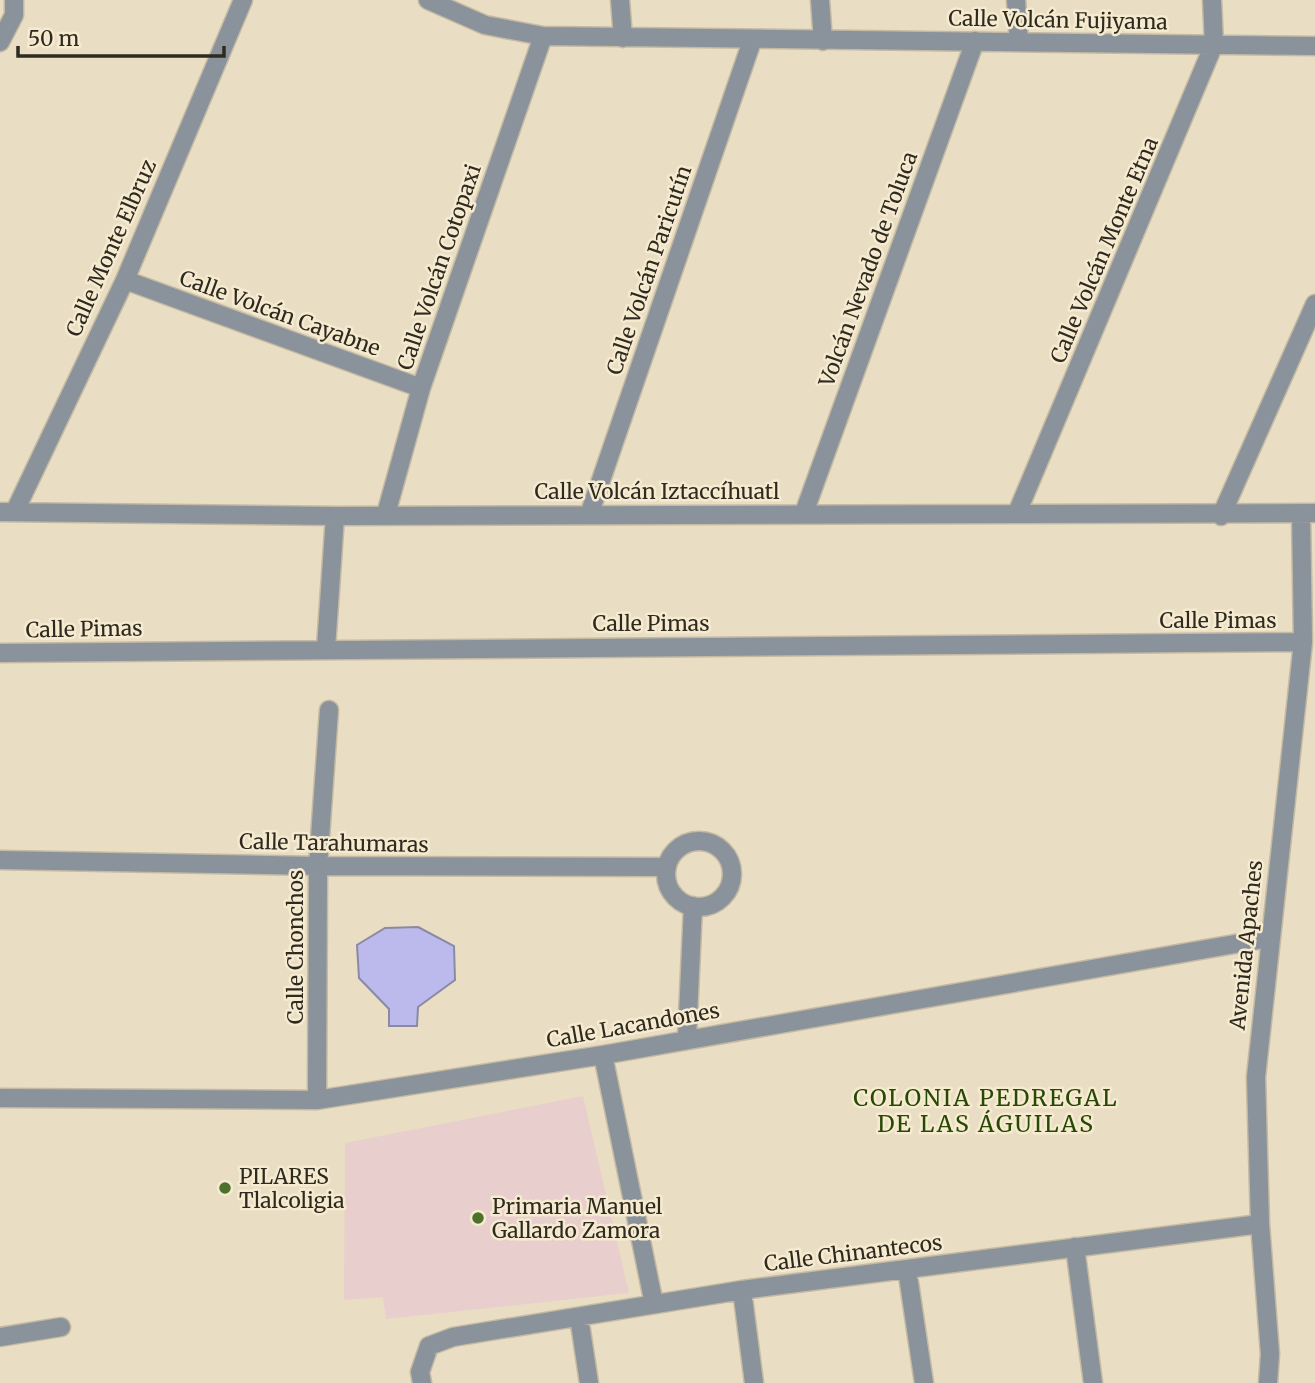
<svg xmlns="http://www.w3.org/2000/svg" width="1315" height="1383" viewBox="0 0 1315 1383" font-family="Merriweather,serif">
<rect width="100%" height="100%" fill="#e9dec3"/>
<path fill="#e8cecd" d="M583 1096 629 1293 386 1319 383 1297 344 1300 345 1143Z"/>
<path fill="#bcbaec" stroke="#8b8aa4" stroke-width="2" d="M418 927 454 946 455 980 418 1007 417 1026H389V1009L359 978 357 945 385 928Z"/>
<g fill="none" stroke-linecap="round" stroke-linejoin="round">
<g stroke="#c4baa2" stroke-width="21">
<path id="minor" d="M428 0 485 25 543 36 1315 46
M620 0 623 38
M820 0 823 41
M1016 0 1019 42
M0 42 14 15V0
M125 280 421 388
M15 511 125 280 243 0
M0 512 335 516 1315 513
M804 513 975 41
M1017 513 1214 44 1212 0
M386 514 421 388 543 36
M589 515 752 41
M1221 516 1315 304
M326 648 335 516
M0 653 1303 642
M666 874a33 33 0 1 1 66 0a33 33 0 1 1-66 0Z
M0 860 318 866 667 867
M687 1038 693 906
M603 1055 654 1304
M0 1098 317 1100 603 1055 1269 938
M317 1100 318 866 329 710
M1075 1247 1093 1383
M907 1269 924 1383
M742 1290 754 1383
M579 1317 589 1383
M0 1337 61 1327
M422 1383 420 1372 429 1346 453 1337 742 1290 1260 1224
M1268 1383 1270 1354 1260 1224 1256 1077 1303 642 1301 513"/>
</g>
<use href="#minor" stroke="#8a929b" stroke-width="18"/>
</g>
<g fill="#4b712b" stroke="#f6ebd0" stroke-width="2.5">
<circle cx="225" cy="1188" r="7"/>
<circle cx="478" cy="1218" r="7"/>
</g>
<g text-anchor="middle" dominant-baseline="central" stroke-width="5" stroke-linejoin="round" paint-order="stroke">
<g font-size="21" fill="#2e2a1f" stroke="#f6ebd0">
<text transform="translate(1058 20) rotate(1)">Calle Volcán Fujiyama</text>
<text transform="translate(111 248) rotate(-66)">Calle Monte Elbruz</text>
<text transform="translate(1104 250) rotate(-67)">Calle Volcán Monte Etna</text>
<text transform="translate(439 267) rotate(-71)">Calle Volcán Cotopaxi</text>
<text transform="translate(868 269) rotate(-70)">Volcán Nevado de Toluca</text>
<text transform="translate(649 270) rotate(-71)">Calle Volcán Paricutín</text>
<text transform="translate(280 313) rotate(20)">Calle Volcán Cayabne</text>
<text x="657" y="491">Calle Volcán Iztaccíhuatl</text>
<text x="1218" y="620">Calle Pimas</text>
<text x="651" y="623">Calle Pimas</text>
<text transform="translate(84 629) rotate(-1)">Calle Pimas</text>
<text transform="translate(334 843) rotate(1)">Calle Tarahumaras</text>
<text transform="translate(1246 945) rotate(-84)">Avenida Apaches</text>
<text transform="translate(295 947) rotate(-90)">Calle Chonchos</text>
<text transform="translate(633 1025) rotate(-10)">Calle Lacandones</text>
<text transform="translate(853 1253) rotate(-7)">Calle Chinantecos</text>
</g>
<g font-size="21" fill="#2e2a1f" stroke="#f6ebd0" text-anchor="start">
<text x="239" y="1176">PILARES<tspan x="239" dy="24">Tlalcoligia</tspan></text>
<text x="492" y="1206">Primaria Manuel<tspan x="492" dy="24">Gallardo Zamora</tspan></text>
</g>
<g font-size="23" letter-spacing="2" fill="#284904" stroke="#f6ebd0">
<text x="986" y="1097">COLONIA PEDREGAL<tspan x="986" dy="26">DE LAS ÁGUILAS</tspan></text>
</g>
</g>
<path d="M18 46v10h206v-10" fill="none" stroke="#2e2a1f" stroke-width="3.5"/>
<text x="28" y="46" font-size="21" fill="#2e2a1f" stroke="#f6ebd0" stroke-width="5" paint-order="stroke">50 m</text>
</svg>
